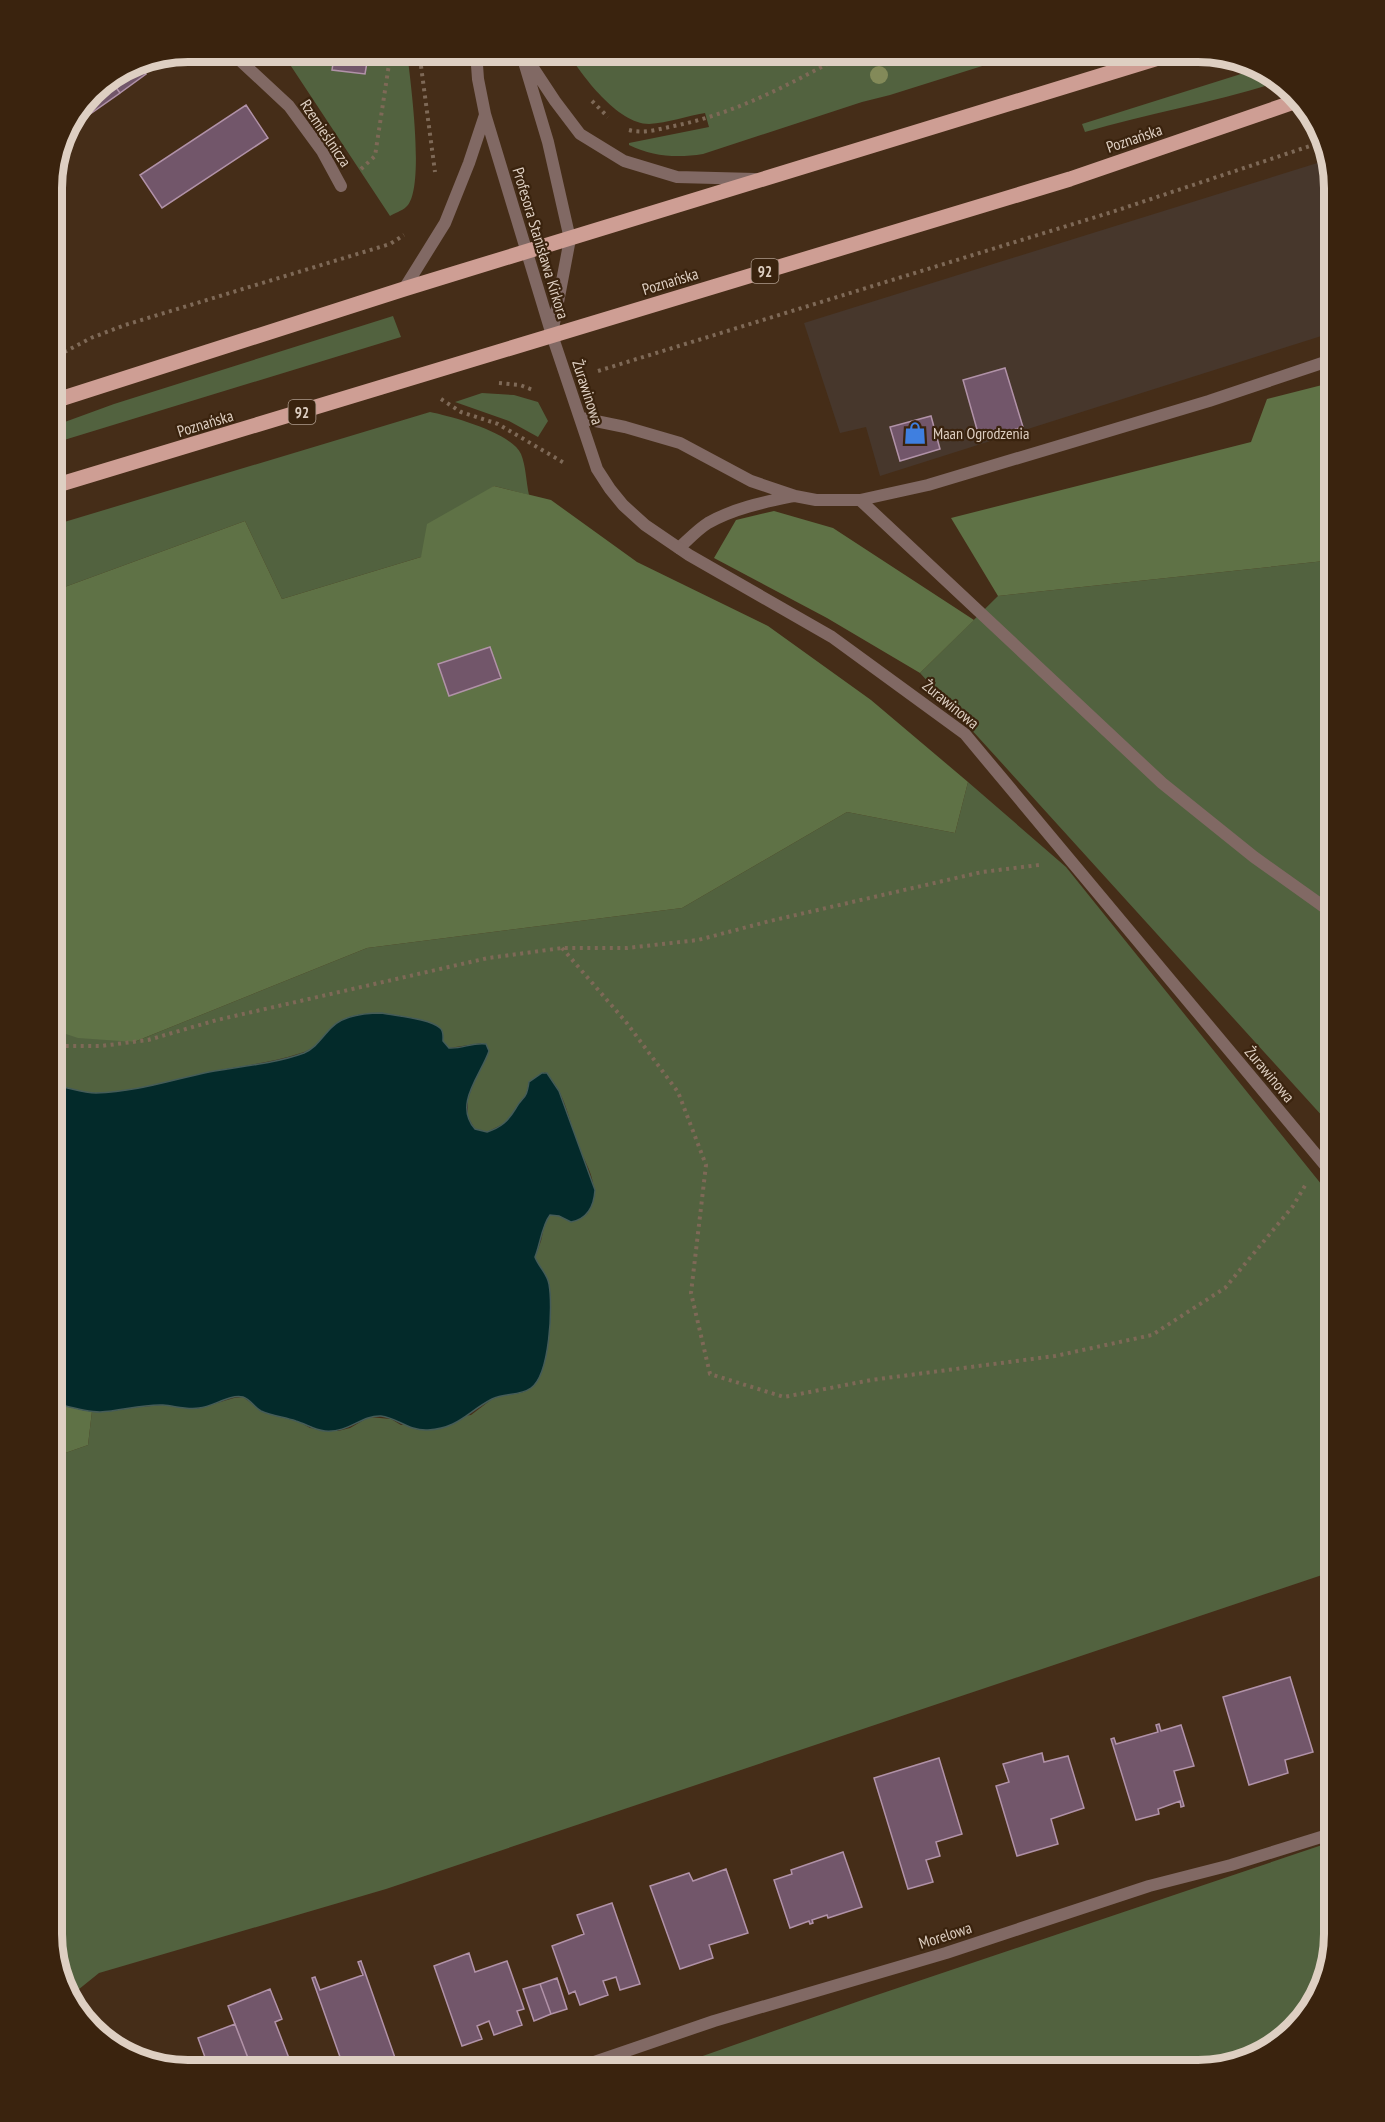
<svg xmlns="http://www.w3.org/2000/svg" width="1385" height="2122" viewBox="0 0 1385 2122" font-family="'PT Sans Narrow',sans-serif">
<rect width="100%" height="100%" fill="#452d18"/>
<path fill="#47372c" d="M1327 160 1334 188V332L880 476 866 427 840 433 804 323Z"/>
<path fill="#52623f" d="M286 51H407C410 79 426 190 406 207 402 211 394 213 390 216L283 54Z
M567 51H889L891 53 895 51H1030L890 95 862 102 703 154C678 158 653 157 629 145V143L709 127 705 113C687 116 668 123 649 124 618 124 581 75 567 51Z
M1260 68 1266 69 1278 82C1215 102 1149 113 1085 132L1082 124Z
M393 316 401 337 51 444V427L114 404Z
M482 393 514 395 538 402 548 421 538 437 509 421 455 402Z
M430 412C451 416 512 433 521 454 526 466 526 482 529 495L494 486 421 557 282 599 245 521 51 592V526Z
M1334 560V1129L920 673 998 596Z
M968 782 1066 867 1334 1200V1571L386 1889 99 1973 68 1998 51 1934V1458L88 1445 92 1411 163 1405 196 1409 234 1398 243 1397 265 1413 298 1421 310 1428 338 1431 350 1428 369 1417 391 1419 401 1425 471 1415 492 1399 506 1394 523 1392 541 1374 547 1348 535 1257 541 1241 545 1223 549 1215 560 1216 565 1219 587 1214C593 1203 596 1195 593 1183 591 1171 584 1159 579 1148 569 1122 566 1092 545 1072L529 1082 527 1096 515 1109 509 1121 487 1132 475 1129 468 1117V1099L478 1071 484 1062 482 1043 449 1048 443 1041V1033C416 1015 383 1010 352 1017 329 1022 323 1047 301 1053 271 1063 239 1066 208 1073 170 1081 135 1093 96 1093 80 1093 66 1086 51 1085V1027L54 1030 134 1042 367 948 682 908 847 812 955 833Z
M1334 1841V1935L1316 2003 1265 2053 1198 2071H660L865 1999Z"/>
<path fill="#5f7246" d="M1334 382V560L998 596 951 518 1251 442 1267 399Z
M494 486 551 500 637 562 768 626 871 700 968 782 955 833 847 812 682 908 367 948 134 1042 78 1038 54 1030 51 1027V592L245 521 282 599 421 557 427 524Z
M774 511 833 528 974 620 920 673 827 618 714 558 736 520Z
M51 1402 92 1411 88 1445 51 1458Z"/>
<path fill="#032a2a" stroke="#455c58" stroke-width="1.5" d="M382 1013C396 1016 431 1019 440 1028 444 1031 443 1036 443 1041L449 1048C462 1049 473 1042 486 1044L489 1051C481 1075 453 1104 475 1129L487 1132C502 1127 508 1121 516 1108 524 1094 526 1101 529 1082L542 1073H547L559 1091 595 1190C594 1206 587 1219 571 1222L559 1216 550 1215C542 1225 540 1245 535 1257 538 1266 547 1273 549 1284 553 1306 550 1375 531 1388 520 1396 504 1393 492 1399 467 1412 459 1428 428 1430 408 1431 398 1418 381 1416 361 1415 349 1433 325 1431 314 1430 306 1424 296 1421 284 1417 272 1416 261 1411 254 1407 250 1399 243 1397 229 1394 213 1407 199 1408 187 1410 175 1406 163 1405 142 1404 121 1411 100 1412 84 1412 67 1406 51 1402V1085C66 1086 81 1093 96 1093 136 1092 171 1080 209 1072 241 1066 274 1064 304 1053 316 1048 322 1037 331 1028 343 1015 365 1013 382 1013Z"/>
<path fill="#72566a" stroke="#b192a8" stroke-width="1.5" d="M335 51H369L365 74 332 70Z
M137 61 146 74 120 93 110 79Z
M110 79 120 93 73 126 70 122 91 91Z
M246 105 268 138 162 208 140 175Z
M61 138 70 149 56 159Z
M1005 368 1023 427 980 440 963 380Z
M931 416 940 449 900 461 890 427Z
M490 647 501 678 449 696 438 664Z
M1290 1677 1313 1752 1285 1760 1288 1773 1249 1785 1223 1697Z
M1159 1724 1161 1731 1181 1725 1194 1766 1174 1771 1184 1806 1181 1807 1180 1801 1158 1809 1159 1814 1136 1820 1111 1739 1114 1738 1116 1744 1158 1732 1156 1725Z
M1042 1753 1044 1762 1068 1756 1084 1808 1051 1819 1058 1844 1017 1856 996 1786 1009 1782 1003 1764Z
M939 1758 962 1834 936 1842 940 1856 926 1860 933 1882 908 1889 874 1778Z
M843 1852 862 1907 828 1918 827 1915 812 1920 813 1923 810 1924 809 1921 790 1928 774 1880 792 1874 791 1870Z
M726 1869 748 1933 709 1945 713 1958 680 1969 650 1886 689 1873 693 1881Z
M612 1903 640 1984 620 1990 616 1977 603 1981 608 1995 580 2005 575 1991 569 1994 552 1946 584 1934 577 1915Z
M469 1953 475 1972 507 1961 524 2009 517 2011 522 2025 494 2035 489 2021 477 2026 482 2039 462 2046 434 1966Z
M361 1961 399 2069 395 2071H345L312 1978 315 1977 320 1990 363 1975 358 1962Z
M557 1978 567 2009 551 2014 540 1984Z
M540 1984 551 2014 534 2021 523 1989Z
M270 1989 282 2019 275 2022 294 2071H253L228 2006Z
M235 2024 253 2071H210L198 2038Z"/>
<g fill="none" stroke-linecap="round" stroke-linejoin="round">
<path stroke="#7e6957" stroke-width="4" stroke-dasharray="3 4.5" stroke-linecap="butt" d="M419 51 435 172
M592 101 608 117
M629 130C644 134 659 129 674 126 738 113 794 82 851 51
M361 169 375 156 391 51
M51 359 91 338 125 325 390 244 404 235
M598 371 1112 212 1322 142
M499 383 520 385 533 390
M441 399 461 412 498 424 566 464
M562 948 626 1022 678 1092 706 1165 691 1293 710 1374 784 1397 871 1380 1055 1356 1152 1335 1225 1288 1293 1206 1306 1184
M51 1043 66 1046H101L148 1040 217 1020 488 958 562 948H627L698 940 770 921 982 872 1039 865"/>
<path stroke="#816964" stroke-width="12" d="M581 418 625 427 680 443 751 481 795 496 816 500H860L928 485 1209 401 1334 359
M860 500 1162 783 1254 857 1334 914
M679 548C688 540 697 530 708 523 734 508 765 502 794 496"/>
<path stroke="#816964" stroke-width="12" d="M230 51 289 106 322 151 341 186
M552 335 597 469 610 489 623 505 645 525 689 555 832 637 965 734 1334 1176
M568 2071 714 2021 946 1953 1149 1886 1231 1865 1334 1833"/>
<path stroke="#816964" stroke-width="12" d="M476 51 478 79 485 114 552 335
M522 51 555 101 580 134 624 161 677 177 755 179
M524 62 548 142 570 239 552 334
M404 289 445 223 469 163 485 115"/>
<path stroke="#ce9e94" stroke-width="15" d="M51 402 404 289 1181 51
M51 487 1070 179 1297 101"/>
</g>
<circle fill="#838a59" cx="879" cy="75" r="9"/>
<defs>
<g id="shop-bare" transform="scale(1.8)"><path d="M-5-2.5h2.3a2.7 3.5 0 0 1 5.4 0H5L5.5 6h-11ZM-1.5-2.5h3a1.5 2.3 0 0 0-3 0Z" fill="#3f7fe0" stroke="#3a230e" stroke-width="2.5" paint-order="stroke"/></g>
</defs>
<g fill-rule="evenodd">
<use href="#shop-bare" x="915" y="433"/>
</g>
<g text-anchor="middle" dominant-baseline="central" stroke-width="4.5" stroke-linejoin="round" paint-order="stroke">
<g fill="#3a230e" stroke="#ad9b8c" stroke-width="1.5">
<rect x="751.5" y="259" width="27" height="24" rx="4.5"/>
<rect x="288.5" y="400" width="27" height="24" rx="4.5"/>
</g>
<g font-size="15" font-weight="bold" fill="#decfc2">
<text x="765" y="271">92</text>
<text x="302" y="412">92</text>
</g>
<g font-size="16" fill="#decfc2" stroke="#3a230e">
<text transform="translate(326 133) rotate(56)">Rzemieślnicza</text>
<text transform="translate(1134 138) rotate(-19)">Poznańska</text>
<text transform="translate(541 243) rotate(73)">Profesora Stanisława Kirkora</text>
<text transform="translate(670 281) rotate(-17)">Poznańska</text>
<text transform="translate(588 392) rotate(72)">Żurawinowa</text>
<text transform="translate(205 423) rotate(-17)">Poznańska</text>
<text transform="translate(951 704) rotate(39)">Żurawinowa</text>
<text transform="translate(1270 1074) rotate(50)">Żurawinowa</text>
<text transform="translate(945 1935) rotate(-18)">Morelowa</text>
</g>
<g font-size="16" fill="#decfc2" stroke="#3a230e" text-anchor="start">
<text x="933" y="433">Maan Ogrodzenia</text>
</g>
</g>
<path d="M0 0H1385V2122H0ZM188 62H1198A126 126 0 0 1 1324 188V1934A126 126 0 0 1 1198 2060H188A126 126 0 0 1 62 1934V188A126 126 0 0 1 188 62Z" fill="#3a230e" fill-rule="evenodd"/>
<path fill="none" stroke="#decfc2" stroke-width="8" d="M188 62H1198A126 126 0 0 1 1324 188V1934A126 126 0 0 1 1198 2060H188A126 126 0 0 1 62 1934V188A126 126 0 0 1 188 62Z"/>
</svg>
